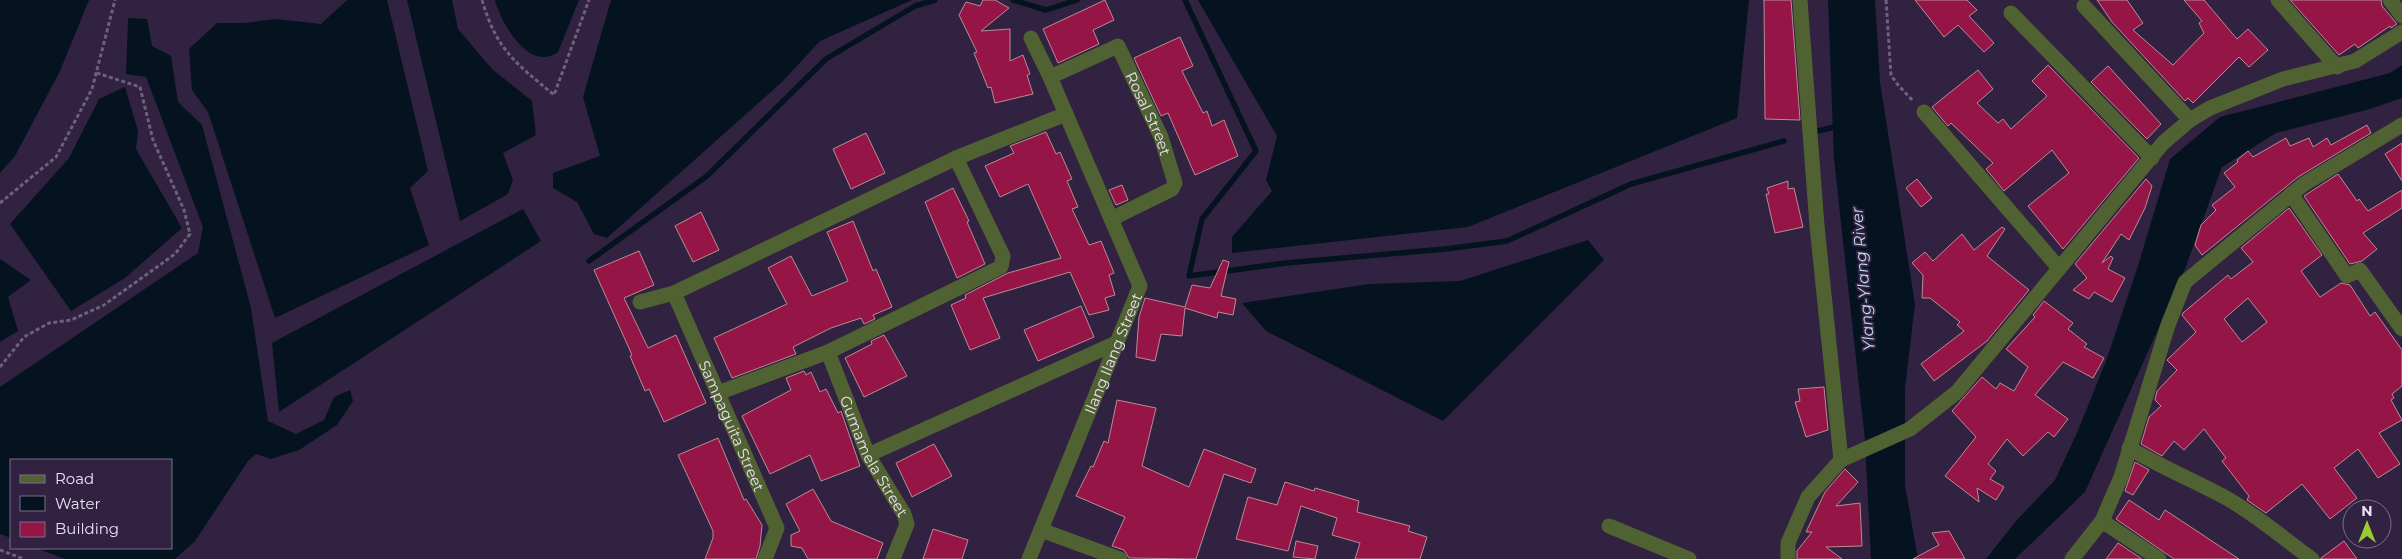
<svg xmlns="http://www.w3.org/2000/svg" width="2402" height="559" viewBox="0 0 2402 559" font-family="Montserrat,sans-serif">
<rect width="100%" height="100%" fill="#302240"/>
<path fill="#051320" d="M0 0H89L60 71 15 156 0 173Z
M347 0H387L428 171 410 188 429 245 275 318 208 112 192 90 189 49 217 23H245L275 19 321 24Z
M407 0H452L458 29 492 69 532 101 536 135 503 153 513 180 508 194 460 221Z
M495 0H579L558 52C529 73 501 23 495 0Z
M611 0H912L820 41 783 81 607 238 594 234 577 202 553 188V173L600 156 583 97Z
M1198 0H1749L1737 118 1468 227 1232 253V237L1272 191 1266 180 1277 136Z
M1828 0H1875L1880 82 1915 304 1905 388V485L1918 559H1871L1865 440 1834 159Z
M128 18 147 19 152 46 171 56 178 102 202 125 251 308 268 421 296 434 324 420 334 397 350 390 353 401 337 425 299 450 271 459 256 454 248 461 195 541 175 559H65L36 548H171V460H11V538L0 534V387L198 253 203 227 146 77 126 74Z
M2402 65V98L2370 109 2276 133 2222 167 2185 269 2085 492 2015 559H1986L2016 521 2055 480 2077 433 2106 361 2138 266 2170 159 2220 117 2390 73Z
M125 87 138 131 136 149 182 228 125 278 71 311 10 224 69 158 99 99Z
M523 209 541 241 279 412 272 343Z
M1588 240 1604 260 1443 421 1266 331 1242 303 1369 284 1460 281Z
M0 259 31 280 8 297 18 331 0 342Z"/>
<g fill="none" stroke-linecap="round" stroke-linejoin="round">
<path stroke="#051320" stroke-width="5.5" d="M1013 0 1046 10 1077 0
M1185 0 1256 151 1202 219 1189 276 1286 263 1445 249 1507 241 1631 184 1784 141
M1814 132 1838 126
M589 261 707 176 826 59 915 6 935 0"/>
</g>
<path fill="#951646" stroke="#b98c95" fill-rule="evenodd" d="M983 0H995L1009 8 981 31 1010 29V61L1023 55 1030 74 1027 75 1033 94 995 103 991 87 988 88 974 53 977 52 959 15 966 2 980 6Z
M1105 0 1114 20 1093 30 1099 44 1058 63 1043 29Z
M1764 0H1791L1800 120 1765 119Z
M1915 0H1967L1977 10 1969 16 1994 43 1984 52 1958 25 1944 37Z
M2097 0H2127L2143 23 2133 30 2173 65 2204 33 2199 23 2202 21 2184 0H2204L2237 39 2248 29 2268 50 2249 67 2239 57 2193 103 2188 98 2185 101 2112 22Z
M2290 0H2381L2382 6 2397 24 2391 28 2390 26 2358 48 2355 44 2339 55Z
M1180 37 1193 66 1182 71 1203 113 1207 111 1212 126 1224 120 1238 156 1195 175 1168 113 1161 116 1134 58Z
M2048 65 2139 158 2063 249 2028 206 2069 173 2052 150 2004 191 1986 169 1993 163 1951 123 1948 126 1932 107 1978 70 1993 89 1977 103 1998 123 2003 119 2011 129 2047 96 2032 81Z
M2108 66 2161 124 2147 139 2091 82Z
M2367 125 2371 133 2298 177 2202 255 2195 245 2201 225 2216 210 2212 205 2235 187 2224 173 2238 162 2237 160 2248 151 2253 157 2286 138 2290 146 2309 138 2313 147 2327 138 2331 145Z
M1046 132 1056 154 1060 152 1072 179 1067 181 1078 207 1072 209 1089 245 1101 241 1114 273 1109 275 1115 295 1105 298 1109 310 1089 315 1070 272 983 298 1000 338 970 350 951 305 966 298 965 295 1008 273 1061 258 1028 184 1000 197 985 166 1014 153 1010 146Z
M866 133 885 173 851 189 833 149Z
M2402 143V181L2385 154Z
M2338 174 2357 201 2359 199 2368 211 2402 190V208L2363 233 2377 249 2362 261 2350 264 2304 196Z
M1917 179 1932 198 1921 207 1906 188Z
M2146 179 2152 186 2145 208 2129 240 2121 234 2102 263 2111 256 2113 258 2108 269 2125 278 2112 302 2094 292 2089 299 2073 290 2087 278 2075 264Z
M1788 181V189L1794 188 1803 227 1775 233 1766 194H1769L1767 188Z
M1122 185 1128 200 1116 205 1109 190Z
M953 188 969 221 967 222 985 264 957 278 925 202Z
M2289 208 2322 255 2301 271 2320 297 2341 283 2350 285 2370 316 2375 312 2402 350V386L2392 394 2394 398 2391 400 2402 420 2379 433 2400 464 2378 478 2358 449 2334 468 2357 498 2330 519 2302 484 2266 513 2247 500 2249 496 2222 461 2226 458 2204 429 2184 450 2174 441 2162 456 2141 444 2149 417 2161 406 2155 400 2157 391 2177 370 2167 360 2196 332 2182 315 2183 313 2228 275 2231 279 2253 262 2241 248ZM2248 298 2267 322 2242 342 2224 319Z
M701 212 719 250 693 262 675 226Z
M853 221 873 271 876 269 892 307 873 315 875 319 864 324 861 318 831 328 793 347 796 354 732 378 714 338 787 304 768 268 791 256 812 296 848 281 827 232Z
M2002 227 2005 229 1987 256 2029 290 1987 341 1934 381 1921 364 1964 331 1957 325 1960 322 1930 298H1922L1923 275 1912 263 1925 252 1933 261 1962 234 1974 250Z
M639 251 654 285 624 298 648 348 676 335 706 403 664 422 649 389 645 391 630 356 632 355 594 270Z
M1223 260 1229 262 1221 296 1236 299 1233 315 1218 312 1217 318 1185 308 1182 336 1161 334 1155 361 1136 357 1139 317 1145 298 1185 307 1192 285 1210 288Z
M2044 301 2073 323 2068 329 2087 344 2084 347 2104 358 2093 378 2063 362 2035 395 2068 419 2054 437 2048 432 2023 456 2007 439 1988 464 1996 471 1990 479 2004 487 1996 500 1977 488 1979 502 1945 476 1976 437 1952 411 1982 377 1996 389 2000 383 2014 391 2028 367 2006 349 2035 317 2033 315Z
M1081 306 1094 337 1038 361 1024 330Z
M884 335 907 376 864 397 845 358 872 344 871 341Z
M804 371 806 375 811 372 820 392 826 389 838 413 841 411 860 466 821 481 810 455 770 474 742 416 791 390 786 378Z
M1824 387 1828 430 1806 437 1795 402 1800 401 1798 389Z
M1117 400 1156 408 1142 466 1189 487 1204 449 1256 469 1251 483 1224 474 1196 559 1129 558 1124 550 1112 546 1125 517 1076 496 1091 466 1093 467 1104 441 1108 443Z
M718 438 744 500 746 499 762 525 760 546 756 559H705L713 538V531L678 455Z
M934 444 952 476 912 497 896 463Z
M2135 462 2149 470 2133 495 2125 491Z
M1845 469 1858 482 1836 506 1860 503 1862 546 1826 547 1842 559H1797V551L1812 532H1806L1825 492Z
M1285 482 1314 491 1315 488 1359 501 1357 512 1410 526 1408 531 1427 537 1420 559H1355L1360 543 1332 535 1337 518 1301 506 1288 551 1236 539 1248 497 1277 505Z
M813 489 831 521 883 543 877 559H808L802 548 791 546V535L800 531 786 504Z
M2129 500 2159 520 2165 510 2239 559H2174L2116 519Z
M933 529 968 540 962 559H923Z
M1949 531 1965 559H1913L1939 545 1932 533Z
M1296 541 1318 546 1315 559 1293 557Z
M2344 541 2357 559H2321V558Z
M2118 543 2142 559H2106Z"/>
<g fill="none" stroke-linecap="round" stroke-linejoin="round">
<path stroke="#6d617c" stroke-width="3" stroke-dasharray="4 2.5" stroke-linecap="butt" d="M482 0C497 51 515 62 554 95L589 0
M1886 0 1891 75 1898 85 1913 101
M0 203 56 157 92 89 115 0
M0 367 24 337 49 323 71 320 104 305 175 254 190 234 184 210 153 140 140 87 97 73
M0 550 24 559"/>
<g stroke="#506132" stroke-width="15">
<path d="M1800 0 1817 226 1841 460"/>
<path d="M2278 0 2337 67"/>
<path d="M2390 0 2402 16"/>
<path d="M2084 6 2190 120"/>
<path d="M2011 13 2152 158"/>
<path id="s1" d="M1050 77 1118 46 1161 137 1175 183 1172 189 1111 219"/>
<path d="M1924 112 2059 268"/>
<path d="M2291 194 2347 276 2360 270 2402 329"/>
<path id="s2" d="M674 293 777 528 765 559"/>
<path d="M640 302 674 293 956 158 1066 114"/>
<path id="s3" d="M828 352 868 455 904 514 907 524 893 559"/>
<path d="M718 393 828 352 1001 267 1003 256 956 158"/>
<path d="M2129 448C2161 467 2195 481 2228 499 2258 516 2284 539 2312 559"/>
<path d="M868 455 1116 343"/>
<path d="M2102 521 2159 559"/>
<path d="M1609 526 1689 559"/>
<path d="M1041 530 1120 559"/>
<path id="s4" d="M1029 559 1140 286 1050 77 1031 38"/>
<path d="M1788 559V543L1808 497 1841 460 1910 429 1957 392 2163 143 2190 120 2210 108 2283 79 2355 61 2402 32"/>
<path d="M2072 559 2102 521 2121 477 2168 325 2185 282 2304 184 2402 125"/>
</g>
</g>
<g text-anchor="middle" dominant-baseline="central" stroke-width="4" stroke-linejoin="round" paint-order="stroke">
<g font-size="15" fill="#eae1f5" stroke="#302240">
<text stroke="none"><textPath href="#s1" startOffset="149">Rosal Street</textPath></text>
<text stroke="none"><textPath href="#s4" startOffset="222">Ilang Ilang Street</textPath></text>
<text stroke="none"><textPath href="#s2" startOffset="145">Sampaguita Street</textPath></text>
<text stroke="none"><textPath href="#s3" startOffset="114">Gumamela Street</textPath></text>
</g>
<g font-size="16" font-style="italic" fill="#c3daef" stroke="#302240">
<text transform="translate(1863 279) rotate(-95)">Ylang-Ylang River</text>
</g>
</g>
<rect x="10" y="459" width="162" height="90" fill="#302240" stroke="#7a6e88"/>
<rect x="20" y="475" width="25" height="8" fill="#506132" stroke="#7a6e88"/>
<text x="55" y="484" font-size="15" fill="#eae1f5">Road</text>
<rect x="20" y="496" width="25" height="15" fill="#051320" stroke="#7a6e88"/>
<text x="55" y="509" font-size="15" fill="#eae1f5">Water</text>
<rect x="20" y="522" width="25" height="15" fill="#951646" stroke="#7a6e88"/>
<text x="55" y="534" font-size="15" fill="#eae1f5">Building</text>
<g transform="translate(2367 524)"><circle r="24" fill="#302240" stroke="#7a6e88"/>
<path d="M0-4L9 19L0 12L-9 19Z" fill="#9cca31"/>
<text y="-8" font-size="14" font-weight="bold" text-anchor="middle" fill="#eae1f5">N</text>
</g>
</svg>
